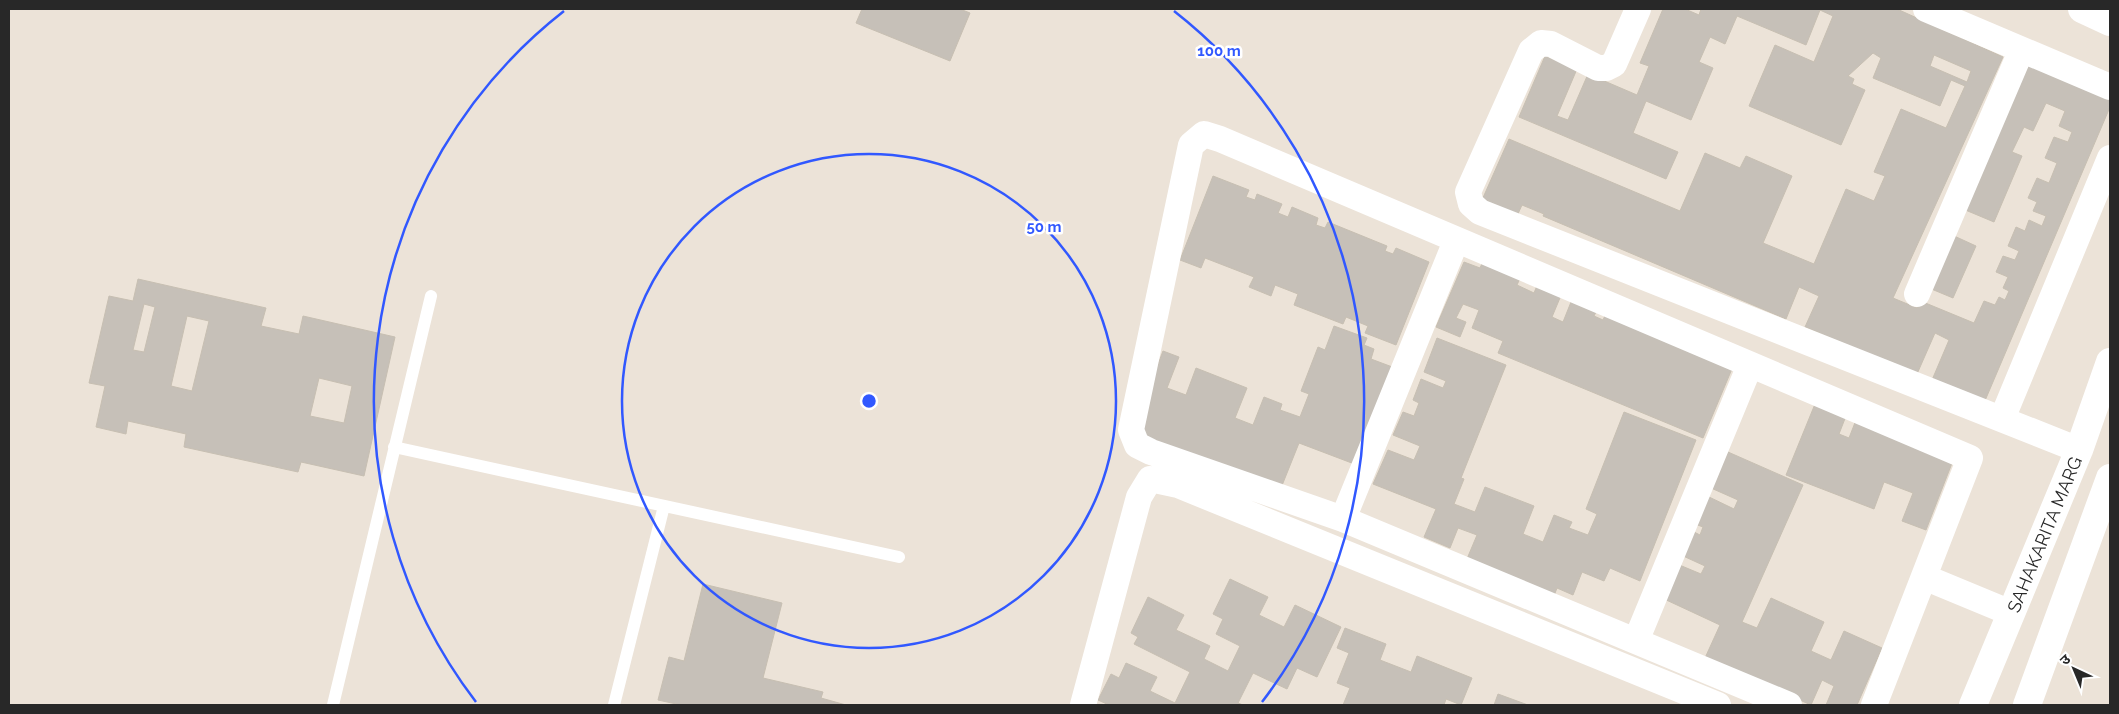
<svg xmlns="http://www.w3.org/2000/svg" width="2119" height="714" viewBox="0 0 2119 714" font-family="Raleway,'Noto Sans Devanagari',sans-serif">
<rect width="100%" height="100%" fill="#ece3d8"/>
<path fill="#c6c0b8" stroke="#c7bfb2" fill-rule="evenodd" d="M862 9H960L970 13 950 61 856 23Z
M1663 9H1685L1699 15 1701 9H1897L2003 57 1893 298 1917 308 2025 64 2110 98V107L1984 403 1932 380 1949 340 1935 333 1917 374 1805 327 1819 296 1799 287 1786 319 1543 216 1544 214 1522 205 1517 216 1482 200 1509 139 1680 211 1705 153 1740 168 1746 156 1792 176 1763 243 1814 264 1846 189 1874 201 1885 176 1874 172 1901 109 1946 128 1965 86 1951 80 1940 106 1873 78 1881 58 1873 53 1848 76 1854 79 1852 84 1865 90 1841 145 1749 106 1775 45 1814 62 1833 16 1820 10 1806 45 1737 16 1725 44 1710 37 1699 62 1713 68 1691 120 1646 101 1633 133 1678 152 1666 179 1519 117 1545 56 1577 69 1557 116 1568 120 1588 74 1637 95 1649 66 1640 63Z
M1934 55 1971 71 1967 82 1930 66Z
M2046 103 2065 111 2059 126 2072 132 2068 142 2054 137 2045 158 2057 163 2049 183 2037 178 2028 198 2037 202 2033 211 2046 216 2042 226 2029 220 2025 231 2016 227 2008 246 2019 251 2015 260 2003 256 1996 272 2008 277 2003 288 2009 291 2005 300 1999 297 1995 305 1984 301 1974 323 1923 302 1929 288 1953 298 1976 246 1952 235 1963 209 1994 222 2022 156 2012 152 2024 127 2033 131Z
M1213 176 1249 190 1246 197 1255 200 1257 194 1282 204 1278 213 1288 217 1292 207 1318 218 1316 225 1325 228 1328 222 1387 246 1385 251 1393 254 1396 248 1429 262 1396 345 1365 333 1368 326 1346 317 1343 324 1294 305 1298 294 1275 285 1271 296 1249 287 1254 277 1205 258 1201 268 1180 260Z
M1484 259 1522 274 1517 285 1534 293 1538 283 1562 293 1552 317 1563 322 1573 297 1598 308 1594 316 1603 320 1607 311 1734 364 1703 438 1498 353 1503 341 1472 328 1479 310 1463 304 1456 318 1466 322 1460 337 1436 327 1464 262 1480 268Z
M138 279 266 308 261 326 299 334 303 316 395 337 364 476 301 462 298 472 184 447 186 434 128 421 126 434 96 427 105 386 89 383 109 296 133 301ZM144 304 155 307 144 352 133 350ZM187 316 209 321 192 391 171 386ZM319 378 352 386 344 423 310 416Z
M1334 326 1367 338 1364 345 1374 349 1371 359 1395 368 1357 465 1299 443 1281 488 1138 434V417L1163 351 1179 357 1167 388 1186 395 1196 368 1247 388 1235 418 1253 425 1264 397 1282 404 1280 410 1300 417 1309 394 1301 391 1318 347 1325 350Z
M1437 338 1506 365 1461 478 1464 479 1454 504 1475 512 1485 487 1534 506 1523 534 1543 542 1554 515 1572 522 1569 528 1588 535 1597 514 1586 509 1624 412 1696 440 1640 581 1610 568 1604 581 1582 572 1573 595 1557 588 1552 601 1464 566 1477 535 1458 528 1450 548 1424 537 1436 509 1373 484 1388 450 1414 460 1420 446 1393 435 1403 412 1414 416 1419 403 1413 400 1421 379 1443 388 1446 381 1424 372Z
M1815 404 1846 416 1839 434 1849 438 1856 420 1954 458 1926 530 1902 521 1913 493 1884 482 1874 509 1786 475Z
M1728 452 1803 485 1742 622 1757 628 1771 598 1824 622 1811 651 1831 660 1844 631 1882 648 1857 705H1826L1834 686 1822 680 1811 705 1705 658 1720 625 1662 598 1677 564 1701 574 1705 566 1681 555 1692 531 1700 535 1703 527 1695 524 1707 496 1734 509 1738 500 1711 488Z
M1230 579 1268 597 1259 615 1284 627 1295 605 1341 627 1317 677 1297 668 1287 689 1253 673 1238 703 1243 705H1109L1098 700 1111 674 1119 678 1126 663 1157 677 1150 691 1175 703 1190 672 1134 644 1138 637 1131 633 1148 597 1184 615 1176 630 1210 646 1204 659 1228 671 1240 646 1216 634 1223 619 1213 614Z
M703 584 782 603 763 678 823 692 821 698 846 705H681L658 700 669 657 684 661Z
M1345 628 1386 644 1380 660 1411 672 1417 656 1472 678 1461 705 1446 699 1444 705H1343L1350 688 1337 683 1349 653 1337 648Z
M1498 694 1528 705H1494Z"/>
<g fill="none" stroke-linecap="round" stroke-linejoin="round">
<path stroke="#fff" stroke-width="12" d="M394 447 899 557
M333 705 431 296
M614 705 664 506"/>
<path stroke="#fff" stroke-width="26" d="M1638 9 1614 64 1606 68H1598L1551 44 1541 43 1531 51 1468 192 1471 204 1480 212 2079 450
M1926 9 2110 87
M1917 294 2021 51
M2002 419 2110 158
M1343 519 1456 241
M1924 577 2011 613
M1636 641 1750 365
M1083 705 1139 497 1150 479 1178 485 1718 705
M1789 705 1343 519 1151 452 1137 445 1131 430 1191 145 1204 134 1220 139 1970 458 1874 705"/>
<g stroke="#fff" stroke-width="28">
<path d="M2082 9 2110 22"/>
<path id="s1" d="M1973 705 2079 450 2110 362"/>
<path d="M2027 705 2110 478"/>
</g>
</g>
<g fill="none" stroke="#3158ff" stroke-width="2.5">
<circle cx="869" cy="401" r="247"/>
<path d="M476 702A495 495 0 0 1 564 11M1174 11A495 495 0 0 1 1262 702"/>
</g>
<g text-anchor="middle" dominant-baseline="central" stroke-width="5" stroke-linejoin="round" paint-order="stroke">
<g font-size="18" fill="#282828" stroke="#fff">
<text stroke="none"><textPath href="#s1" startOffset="185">SAHAKARITA MARG</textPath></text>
</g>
</g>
<circle cx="869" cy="401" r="8" fill="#3158ff" stroke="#fff" stroke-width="2.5"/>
<g font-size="15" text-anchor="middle" font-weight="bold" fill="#3158ff" stroke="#fff" stroke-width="5" stroke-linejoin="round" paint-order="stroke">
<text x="1219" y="56">100 m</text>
<text x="1044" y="232">50 m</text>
</g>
<rect width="2119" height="714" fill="none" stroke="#282828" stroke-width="20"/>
<g transform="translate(2074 669) rotate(316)" stroke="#ffffff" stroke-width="4" paint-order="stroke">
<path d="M0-4L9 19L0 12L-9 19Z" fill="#282828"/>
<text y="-8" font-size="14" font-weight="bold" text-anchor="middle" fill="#282828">उ</text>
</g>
</svg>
